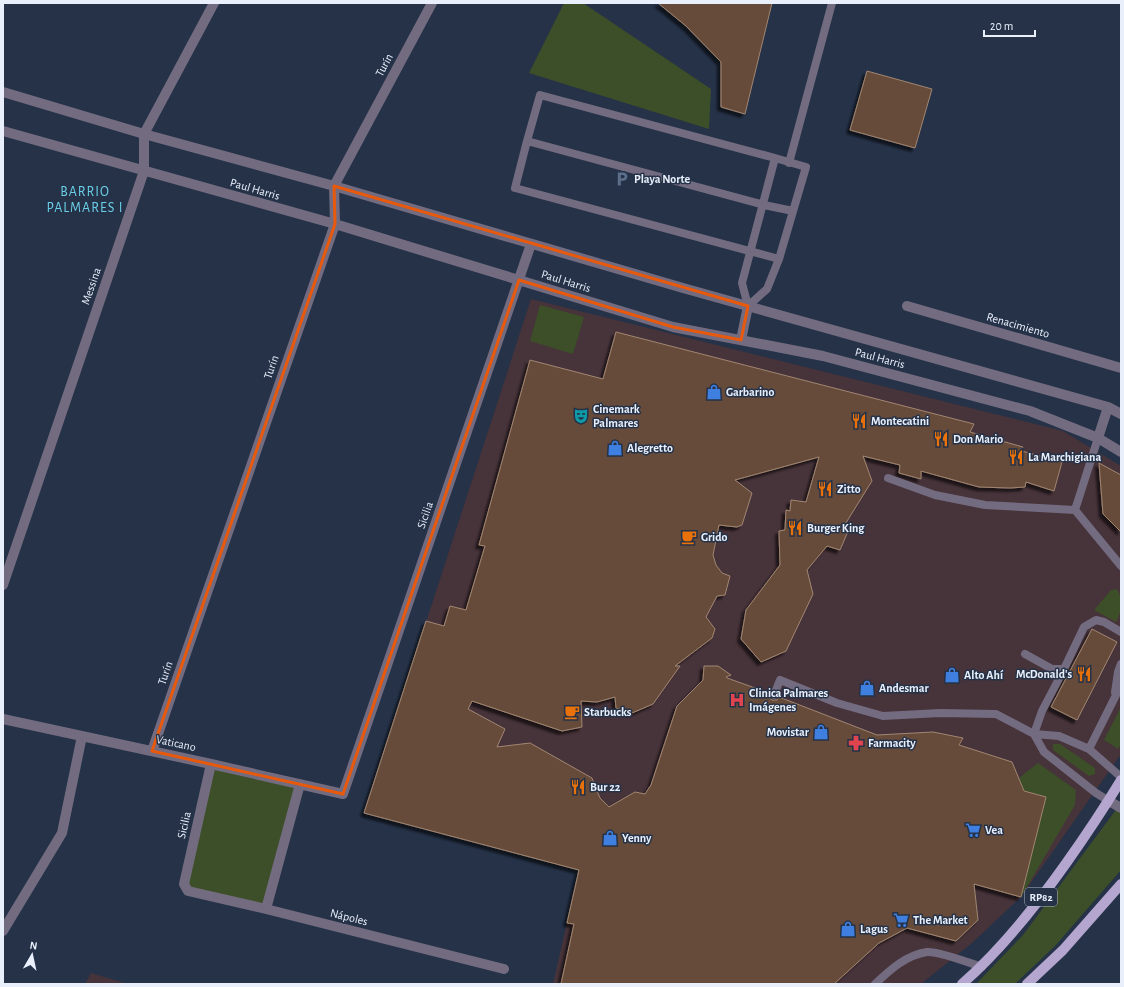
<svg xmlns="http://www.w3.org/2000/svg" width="1124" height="987" viewBox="0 0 1124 987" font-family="'Alegreya Sans',sans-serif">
<defs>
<filter id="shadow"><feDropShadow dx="-3.5" dy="3.5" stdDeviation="1" flood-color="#0009"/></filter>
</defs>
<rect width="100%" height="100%" fill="#253248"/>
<path fill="#47333a" d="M531 299 1063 431 1121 466V754L1021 897 972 943 921 984H553L579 870 364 813Z
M91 973 128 984H85Z"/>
<path fill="#3d4f28" d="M564 3H583L711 89 709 129 529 73Z
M540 305 584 317 573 354 530 341Z
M1117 589C1124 600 1122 611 1116 622L1094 610 1111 590Z
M1121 707V744L1118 749 1104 740Z
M1053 744H1060L1095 768V774L1089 776 1053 750Z
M1038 763 1076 790 1075 805 1021 897 1046 797 1024 791 1019 778Z
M211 764 300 784 266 909 188 891 184 884Z
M1121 803V870L1056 945 1015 984H976L1023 935Z"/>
<path fill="#664c3a" stroke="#a18672" filter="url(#shadow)" d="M658 3H772L745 114 721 107V62L686 26Z
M867 71 932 89 915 148 850 130Z
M616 332 974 424 970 432 1023 447 1022 451 1062 462 1054 491 1026 482 1025 487 1010 488 979 487 921 471V479L899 473 900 465 863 456 872 481 844 526 849 529 840 550 827 546 807 570 813 594 786 651 761 662 741 639 746 610 780 565 779 531 785 530 786 510 790 511 791 500 806 502 819 457 735 480 752 493 742 525 737 527 719 525 713 555 716 565 722 573 730 576 725 595 717 596 706 617 715 629 712 638 675 666H680L653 704 632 713 616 708 615 697 597 702 581 701 582 727 562 731 472 701 468 709 505 729 497 747 530 743 592 778 600 798 609 807 635 792 645 794 651 785 677 706 703 680 704 666H718L731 675 726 677 727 678 769 693V698L772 700H777L779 697 877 735 933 732 963 738 959 745 1012 762 1024 791 1046 797 1021 897 974 884 978 920 956 941 907 928 879 943 834 984H561L574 924 567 923 579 870 364 813 426 621 444 626 450 606 466 610 485 546 479 545 530 360 603 379Z
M1099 463 1121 475V532L1103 514Z
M1092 629 1117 642 1077 720 1051 707Z"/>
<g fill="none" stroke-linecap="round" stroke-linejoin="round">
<path stroke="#736c81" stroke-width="8" d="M527 141 540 95 775 158
M775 158 806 167 779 259 767 289 748 306 742 283Z
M789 163 832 3
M779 259 515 188 527 141 764 205 793 211
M888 478 935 495 985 505 1075 510 1121 566
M1075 510 1098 438
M1121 632 1104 622 1096 620 1084 627 1064 669 1042 711 1034 734 1059 736 1089 749 1121 777
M1025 654 1052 669H1064
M1115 692 1118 672 1121 664
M774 695 780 680 837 703 883 716 940 713 996 714 1034 734 1044 752 1096 793 1109 801
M1089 749 1121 685
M875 984C890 970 906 955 927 952 938 951 970 963 982 967"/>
<path stroke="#736c81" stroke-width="10" d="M3 92 144 134 334 186 683 288 1108 407 1121 414
M3 131 335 224 673 327 823 356 1030 411 1098 438 1121 452
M907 306 1121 368
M741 340 748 306
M1098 438 1108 407
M3 585 144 171V134L214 3
M3 719 211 764 343 794 531 244
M152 751 335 224 334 186 432 3
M211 764 184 884 188 891 266 909 504 969
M1109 801 1121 808
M266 909 300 784
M3 931 62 833 82 736"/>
<path stroke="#b4a6cf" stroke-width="10" d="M962 984C1003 948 1036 906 1067 862 1086 835 1104 808 1121 780
M1027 984 1063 950 1121 884"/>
</g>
<path fill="none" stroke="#e8590c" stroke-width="3" stroke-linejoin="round" d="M334 186 748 306 741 340 673 327 519 280 343 794 152 751 335 224Z"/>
<defs>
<g id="parking-bare" transform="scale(1.2)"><path d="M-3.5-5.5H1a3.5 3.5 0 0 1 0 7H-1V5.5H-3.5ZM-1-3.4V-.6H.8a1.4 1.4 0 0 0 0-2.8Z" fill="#5c6f8a" stroke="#253248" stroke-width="2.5" paint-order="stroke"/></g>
<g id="shop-bare" transform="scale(1.2)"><path d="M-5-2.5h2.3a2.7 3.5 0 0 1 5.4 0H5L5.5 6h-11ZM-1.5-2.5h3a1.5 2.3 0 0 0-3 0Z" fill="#3f7fe0" stroke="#253248" stroke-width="2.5" paint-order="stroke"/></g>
<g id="theatre-bare" transform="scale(1.2)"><path d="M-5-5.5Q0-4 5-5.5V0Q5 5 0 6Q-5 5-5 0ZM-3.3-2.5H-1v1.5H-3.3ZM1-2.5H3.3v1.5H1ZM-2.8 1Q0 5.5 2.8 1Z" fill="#0f9aa8" stroke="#253248" stroke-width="2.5" paint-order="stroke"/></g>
<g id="restaurant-bare" transform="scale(1.2)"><path d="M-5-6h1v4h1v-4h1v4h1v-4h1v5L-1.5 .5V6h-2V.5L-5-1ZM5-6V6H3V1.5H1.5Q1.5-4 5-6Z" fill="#e8710a" stroke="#253248" stroke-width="2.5" paint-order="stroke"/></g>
<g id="cafe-bare" transform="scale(1.2)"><path d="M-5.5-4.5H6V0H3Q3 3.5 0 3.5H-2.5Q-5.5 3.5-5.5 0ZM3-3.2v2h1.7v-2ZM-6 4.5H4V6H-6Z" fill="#e8710a" stroke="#253248" stroke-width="2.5" paint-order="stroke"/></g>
<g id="hospital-bare" transform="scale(1.2)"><path d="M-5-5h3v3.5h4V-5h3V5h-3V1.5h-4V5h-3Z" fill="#e0444e" stroke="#253248" stroke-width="2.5" paint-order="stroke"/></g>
<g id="pharmacy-bare" transform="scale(1.2)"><path d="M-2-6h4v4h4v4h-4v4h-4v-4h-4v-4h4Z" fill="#e0444e" stroke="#253248" stroke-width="2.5" paint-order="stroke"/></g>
<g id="supermarket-bare" transform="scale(1.2)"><path d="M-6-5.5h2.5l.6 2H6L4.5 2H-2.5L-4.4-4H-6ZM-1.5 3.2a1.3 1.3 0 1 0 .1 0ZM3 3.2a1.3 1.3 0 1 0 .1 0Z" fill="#3f7fe0" stroke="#253248" stroke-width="2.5" paint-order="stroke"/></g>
</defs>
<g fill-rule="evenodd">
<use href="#parking-bare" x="622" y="179"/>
<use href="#shop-bare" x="714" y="392"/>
<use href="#theatre-bare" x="581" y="416"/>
<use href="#restaurant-bare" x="859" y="421"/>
<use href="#restaurant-bare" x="941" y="439"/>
<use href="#shop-bare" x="615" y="448"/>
<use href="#restaurant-bare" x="1016" y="457"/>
<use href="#restaurant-bare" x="825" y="489"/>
<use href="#restaurant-bare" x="795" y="528"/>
<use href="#cafe-bare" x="689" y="537"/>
<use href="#restaurant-bare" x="1084" y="674"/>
<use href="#shop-bare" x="952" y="675"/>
<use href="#shop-bare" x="867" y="688"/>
<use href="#hospital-bare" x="737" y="700"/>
<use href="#cafe-bare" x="572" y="712"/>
<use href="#shop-bare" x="821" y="732"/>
<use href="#pharmacy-bare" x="856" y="743"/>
<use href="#restaurant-bare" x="578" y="787"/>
<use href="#supermarket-bare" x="973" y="830"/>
<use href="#shop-bare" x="610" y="838"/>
<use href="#supermarket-bare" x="901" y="920"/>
<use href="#shop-bare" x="848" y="929"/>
</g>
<g text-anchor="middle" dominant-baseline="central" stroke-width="3" stroke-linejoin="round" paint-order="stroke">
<rect fill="#253248" stroke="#aeb7c6" stroke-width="1" x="1025" y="888" width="32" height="18" rx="3"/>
<g font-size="11" font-weight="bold" fill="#e9f0fc">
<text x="1041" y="897">RP82</text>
</g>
<g font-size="12" fill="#e9f0fc" stroke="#253248">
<text transform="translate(384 65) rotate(-62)">Turín</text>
<text transform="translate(255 189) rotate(16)">Paul Harris</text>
<text transform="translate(566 281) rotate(17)">Paul Harris</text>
<text transform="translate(91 286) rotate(-71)">Messina</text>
<text transform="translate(1018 325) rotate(16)">Renacimiento</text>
<text transform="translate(880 358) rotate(15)">Paul Harris</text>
<text transform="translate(271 367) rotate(-71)">Turín</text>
<text transform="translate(425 515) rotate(-71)">Sicilia</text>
<text transform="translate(165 673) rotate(-71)">Turín</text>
<text transform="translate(176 743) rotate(12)">Vaticano</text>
<text transform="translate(184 825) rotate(-77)">Sicilia</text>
<text transform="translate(349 917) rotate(14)">Nápoles</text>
</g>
<g font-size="12" font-weight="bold" fill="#e9f0fc" stroke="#253248" text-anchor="start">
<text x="634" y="179">Playa Norte</text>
<text x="726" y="392">Garbarino</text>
<text x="593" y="409">Cinemark<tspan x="593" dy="14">Palmares</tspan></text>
<text x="871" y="421">Montecatini</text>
<text x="953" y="439">Don Mario</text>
<text x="627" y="448">Alegretto</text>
<text x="1028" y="457">La Marchigiana</text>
<text x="837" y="489">Zitto</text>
<text x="807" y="528">Burger King</text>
<text x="701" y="537">Grido</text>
<text x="1072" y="674" text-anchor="end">McDonald's</text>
<text x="964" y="675">Alto Ahí</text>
<text x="879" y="688">Andesmar</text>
<text x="749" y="693">Clinica Palmares<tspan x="749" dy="14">Imágenes</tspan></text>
<text x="584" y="712">Starbucks</text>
<text x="809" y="732" text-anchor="end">Movistar</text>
<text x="868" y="743">Farmacity</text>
<text x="590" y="787">Bur 22</text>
<text x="985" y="830">Vea</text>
<text x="622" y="838">Yenny</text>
<text x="913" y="920">The Market</text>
<text x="860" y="929">Lagus</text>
</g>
<g font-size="14" letter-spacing="1" fill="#6acfe7" stroke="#253248">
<text x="85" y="192">BARRIO<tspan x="85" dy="16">PALMARES I</tspan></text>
</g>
</g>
<rect width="1124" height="987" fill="none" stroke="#e9f0fc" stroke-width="8"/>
<g transform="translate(32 955) rotate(9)" stroke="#253248" stroke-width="3" paint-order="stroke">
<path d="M0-3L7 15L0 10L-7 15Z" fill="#e9f0fc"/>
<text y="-6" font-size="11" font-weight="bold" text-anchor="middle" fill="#e9f0fc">N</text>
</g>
<path d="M984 30v6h51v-6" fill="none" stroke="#e9f0fc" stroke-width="2"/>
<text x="990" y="30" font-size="12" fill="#e9f0fc" stroke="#253248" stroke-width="3" paint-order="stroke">20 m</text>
</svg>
